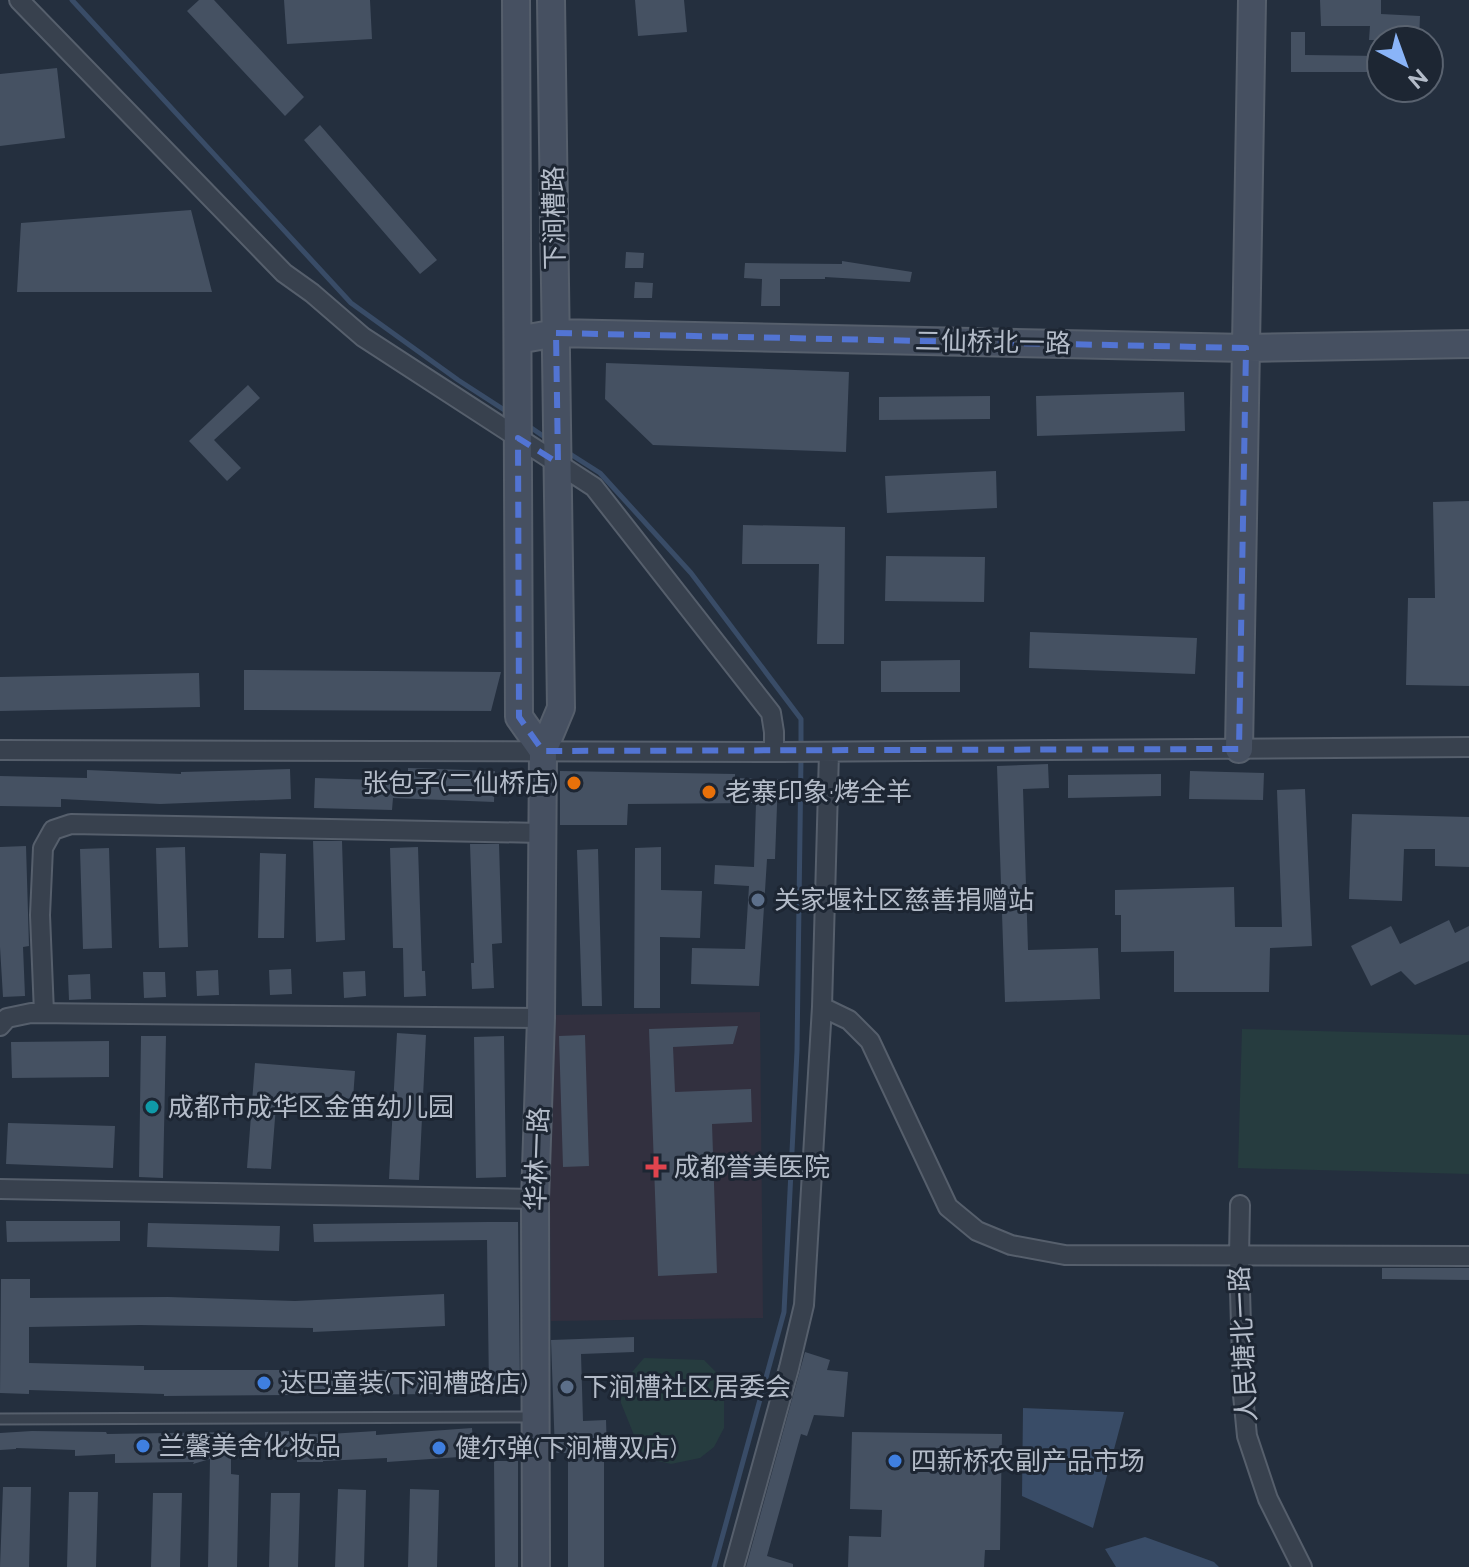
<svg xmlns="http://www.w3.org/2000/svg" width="1469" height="1567" viewBox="0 0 1469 1567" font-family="Raleway,'Noto Sans SC',sans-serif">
<rect width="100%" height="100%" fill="#242f3e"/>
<path fill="#32303f" d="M760 1012 763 1318 551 1321 548 1015Z"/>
<path fill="#263c3f" d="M1242 1029 1469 1035V1174L1238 1168Z
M644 1358 704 1360 716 1372 724 1393V1428L714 1447 700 1458 671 1464 654 1460 640 1450 621 1403V1385Z"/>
<path fill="#394c67" d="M1023 1408 1124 1412 1093 1528 1022 1496Z
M1145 1537 1214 1562 1219 1567H1116L1105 1549Z"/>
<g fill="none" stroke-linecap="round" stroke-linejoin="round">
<path stroke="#394c67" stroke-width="5" d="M72 0 351 303 458 380 509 413
M527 425 549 440
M567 452 600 473 691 573 801 719V748
M714 1567 784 1312 797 1051 801 758"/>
</g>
<path fill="#455162" d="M199 0H214L304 97 285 116 187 11Z
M284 0H370L372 39 287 44Z
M635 0H684L687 32 638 36Z
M1320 0H1381V14L1420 16 1419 40H1369L1370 26H1321Z
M1291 32H1305V55L1381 56V72H1291Z
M57 68 65 138 0 146V74Z
M320 125 437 260 420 274 304 140Z
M191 210 212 292H17L21 223Z
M626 252 644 253 643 268H625Z
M842 261 912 272 910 282 825 277V279H780V306H761L762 279 744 278 745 263 842 264Z
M635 282 653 283 652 298H634Z
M606 363 849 372 846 452 653 445 605 399Z
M248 385 260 398 214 440 241 468 227 481 189 441Z
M1184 392 1185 431 1037 436 1036 396Z
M990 396V419L879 420V397Z
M996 471 997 508 887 513 885 476Z
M1469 501V686L1406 685 1408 598H1435L1433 502Z
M743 525 845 527 844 644H817L819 564H742Z
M886 556 985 557 984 602 885 601Z
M1030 632 1197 638 1195 674 1029 668Z
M960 660V692H881V661Z
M244 670 501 672 491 711 244 710Z
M199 673 200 707 0 711V677Z
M1048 764 1049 788 1023 789 1028 950 1098 948 1100 999 1005 1002 997 766Z
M408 768 495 771 494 802 393 798 392 810 314 808 315 778 408 781Z
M290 769 291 799 160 804 61 799V807L0 806V776L87 778V770L181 774V772Z
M560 771 735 774V778L778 779 775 859H767L759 986 691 984 692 948 745 949 749 886 714 884 715 865 754 867 756 803 628 804 627 825H560Z
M1190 771 1264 773 1263 800 1189 799Z
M1161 774V796L1068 798V775Z
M1305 789 1312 946 1270 948 1269 992H1174V951L1121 952V915H1115V890L1234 887 1235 927H1282L1277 790Z
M1352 814 1469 817V867L1435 866V849H1404L1402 901 1349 899Z
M313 841H342L345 940 316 942Z
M470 844H499L502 943 492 944 494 988 472 989 471 963H474Z
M26 846 29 946 23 947 25 996 3 997 0 947V847Z
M185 847 188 947 159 948 156 848Z
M418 847 422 971H425L426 996 404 997 403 948H393L390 848Z
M661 847V890L702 891 700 938 660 937V1008H634L635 848Z
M109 848 112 948 83 949 80 849Z
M598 849 602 1006H582L577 850Z
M260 853 286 854 284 938H258Z
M1449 920 1455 933 1469 926V961L1415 985 1401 971 1371 986 1351 946 1391 926 1400 944Z
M291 969 292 994 270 995 269 970Z
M218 970 219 995 197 996 196 971Z
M365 971 366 996 344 998 343 972Z
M143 972H165L166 997 144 998Z
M90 974 91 999 69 1000 68 975Z
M738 1026 733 1044 673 1047 675 1092 751 1089 752 1122 712 1124 717 1273 658 1276 649 1029Z
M397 1033 426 1035 419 1180 389 1179Z
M585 1035 589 1166 563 1167 559 1036Z
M141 1036H166L163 1178 139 1177Z
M504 1036 506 1177 476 1178 474 1037Z
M109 1041V1077L12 1078 11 1042Z
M255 1063 355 1071 353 1099 277 1093 271 1169 247 1168Z
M8 1123 115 1126 113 1168 6 1164Z
M6 1221H120V1241L7 1242Z
M487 1222H518L520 1388 489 1389 487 1240 314 1242 313 1224Z
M148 1223 280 1226 279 1251 147 1247Z
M1382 1268H1469V1280L1382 1279Z
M1 1279H30V1298L168 1297 295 1301 444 1294 445 1326 313 1332V1328L140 1325 29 1327V1363L144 1366V1370H443V1394L164 1396V1394L29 1390V1394L0 1393Z
M634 1337V1352L581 1354 583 1421 606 1420 607 1452H604V1567H568V1453H555L551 1340Z
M805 1352 830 1360 827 1370 848 1372 844 1417 814 1415 807 1436 801 1434 767 1556 793 1564V1567H746Z
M472 1428 474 1456 387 1462V1458L323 1461V1462H297V1455L266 1456 265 1432 289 1431V1434H329L376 1431V1435Z
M32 1431 106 1432 107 1434 231 1432V1474L239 1475 237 1567H208L210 1459 193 1464 194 1462 115 1463V1454L75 1456V1450L16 1448V1449L0 1450V1433Z
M852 1432 1002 1434 1000 1550H985L984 1567H848L849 1536 881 1537 882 1510 850 1509Z
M494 1461H518V1567H495Z
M3 1487H31L29 1567H0Z
M338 1489 366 1490 364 1567H335Z
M410 1489 439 1490 437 1567H408Z
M69 1492H98L96 1567H67Z
M153 1493H182L180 1567H151Z
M271 1493H300L298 1567H269Z"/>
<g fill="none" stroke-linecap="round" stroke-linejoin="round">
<g stroke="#565f6c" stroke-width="13">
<path id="lane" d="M0 1419 532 1417"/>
</g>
<g stroke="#565f6c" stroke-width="22">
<path id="street" d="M19 0 284 273 312 293 363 337 594 487 771 713 774 732V752
M0 750 781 752 1469 747
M822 1007 849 1020 870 1041 948 1207 977 1231 1011 1245 1065 1255 1469 1256
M44 1013 40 915 43 848 53 830 71 824 542 833
M0 1026 7 1018 31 1013 541 1018
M0 1189 535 1199
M1240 1205 1239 1256 1243 1395 1247 1436 1268 1499 1302 1567
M734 1567 789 1368 804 1305 822 1007 829 752"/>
</g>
<g stroke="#565f6c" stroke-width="30">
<path id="secondary" d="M516 0 519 717 543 751
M518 340 556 333 1246 348 1469 344
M1239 749 1252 0
M536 1567 535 1199 541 1018 543 751 561 708 551 0"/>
</g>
<use href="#lane" stroke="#38414e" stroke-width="9"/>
<use href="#street" stroke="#38414e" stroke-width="18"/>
<use href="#secondary" stroke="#465061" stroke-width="26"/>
</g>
<path fill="none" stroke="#5274d3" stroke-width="6" stroke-dasharray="16 10" stroke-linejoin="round" d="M556 333 1246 348 1239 749 543 751 519 717 518 438 558 463Z"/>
<g fill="#e8710a" stroke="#1d2633" stroke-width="3">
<circle cx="574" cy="783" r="8"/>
<circle cx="709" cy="792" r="8"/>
</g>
<g fill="#5c6f8a" stroke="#1d2633" stroke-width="3">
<circle cx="758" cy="900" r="8"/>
<circle cx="567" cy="1387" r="8"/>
</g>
<circle fill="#0f9aa8" stroke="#1d2633" stroke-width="3" cx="152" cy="1107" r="8"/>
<path fill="#e0444e" stroke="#1d2633" stroke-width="3" d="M652 1155h8v8h8v8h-8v8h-8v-8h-8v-8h8z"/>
<g fill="#3f7fe0" stroke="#1d2633" stroke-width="3">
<circle cx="264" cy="1383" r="8"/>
<circle cx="143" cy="1446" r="8"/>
<circle cx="439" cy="1448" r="8"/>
<circle cx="895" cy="1461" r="8"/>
</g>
<g text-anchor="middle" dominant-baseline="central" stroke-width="6" stroke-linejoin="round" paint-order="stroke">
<g font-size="26" fill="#b4bcc9" stroke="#1d2633">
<text transform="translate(554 218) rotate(-91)">下涧槽路</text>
<text transform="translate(993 342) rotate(1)">二仙桥北一路</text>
<text transform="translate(537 1159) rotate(-88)">华林一路</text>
<text transform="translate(1243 1344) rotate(-93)">人民塘北一路</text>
</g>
<g font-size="26" fill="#b4bcc9" stroke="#1d2633" text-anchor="start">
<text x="558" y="783" text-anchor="end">张包子(二仙桥店)</text>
<text x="725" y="792">老寨印象·烤全羊</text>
<text x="774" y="900">关家堰社区慈善捐赠站</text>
<text x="168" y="1107">成都市成华区金笛幼儿园</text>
<text x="674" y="1167">成都誉美医院</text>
<text x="280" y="1383">达巴童装(下涧槽路店)</text>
<text x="583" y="1387">下涧槽社区居委会</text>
<text x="159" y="1446">兰馨美舍化妆品</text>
<text x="455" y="1448">健尔弹(下涧槽双店)</text>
<text x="911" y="1461">四新桥农副产品市场</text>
</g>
</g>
<g transform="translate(1405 64) rotate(139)"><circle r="38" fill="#1d2633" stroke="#59626f" stroke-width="2"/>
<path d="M0-6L14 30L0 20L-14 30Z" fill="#8ab4f8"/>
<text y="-12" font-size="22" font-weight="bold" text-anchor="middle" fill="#b4bcc9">N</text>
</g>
</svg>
